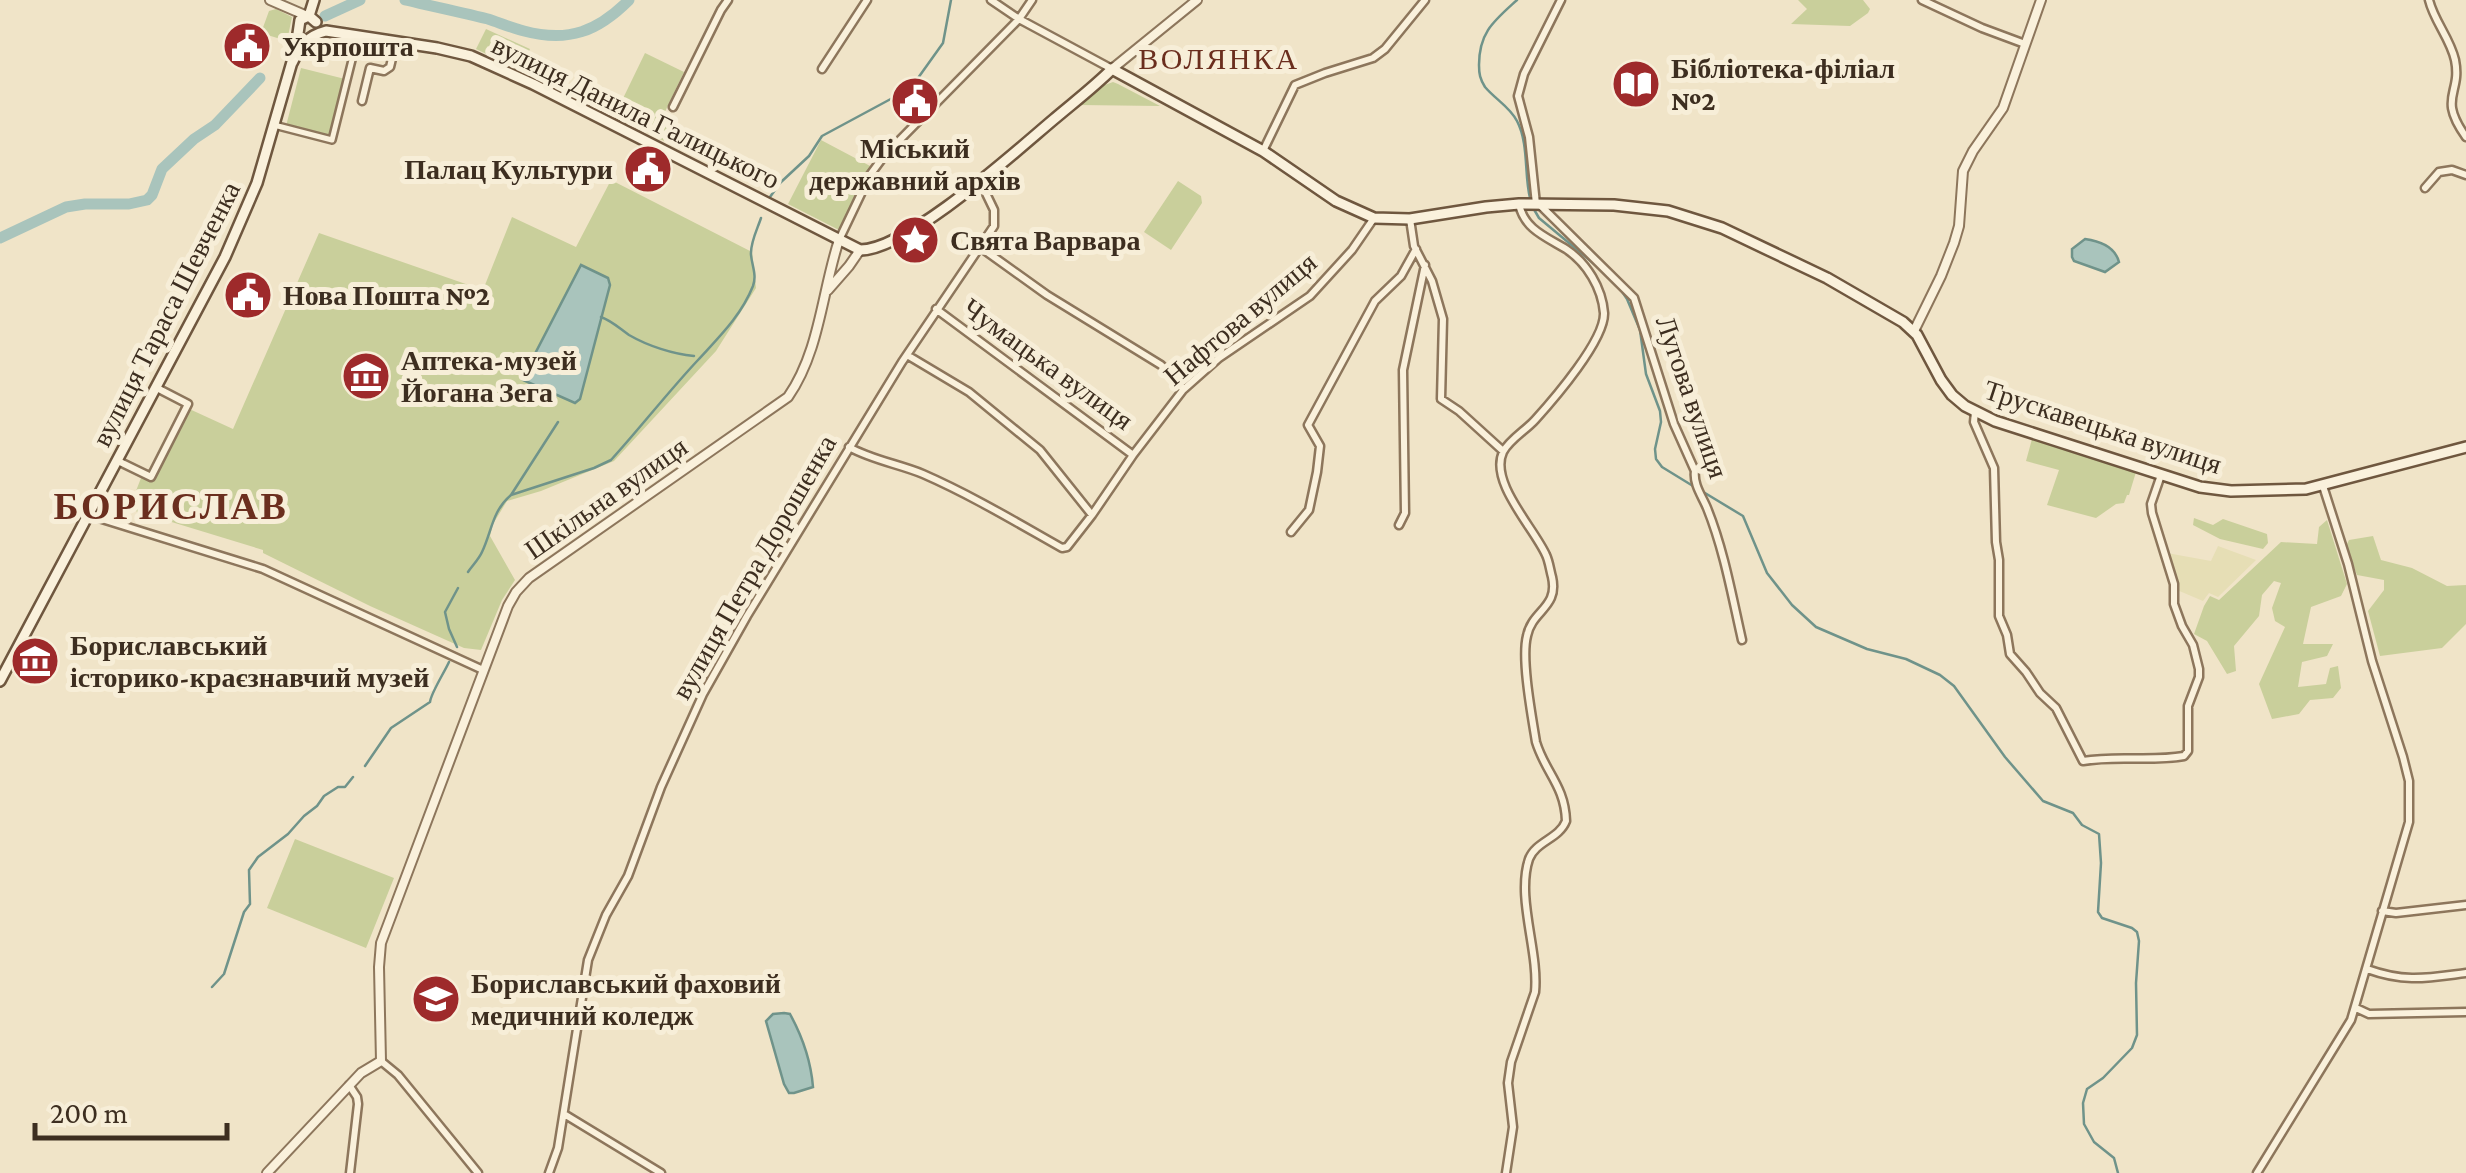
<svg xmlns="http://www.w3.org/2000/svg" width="2466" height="1173" viewBox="0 0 2466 1173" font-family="'Crimson Pro',serif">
<rect width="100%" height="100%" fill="#f0e4c8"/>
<path fill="#e6deb5" d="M2218 546 2256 560 2218 597 2209 593 2203 601 2177 590 2167 553 2211 561Z"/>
<path fill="#c9cf9b" d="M1798 0H1863L1870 9 1868 13 1850 26 1791 24 1807 9Z
M276 9 292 17 287 41 261 33 269 11Z
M486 29 530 49 520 70 476 49Z
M645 53 684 72 661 120 690 134 683 150 614 117Z
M301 68 345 79 330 137 286 126Z
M1113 82 1118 84 1160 106 1079 105 1102 86Z
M821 140 872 167 839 230 788 204Z
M611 180 752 252 756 288 716 351 614 461 541 491 507 501 493 524 490 536 515 580 502 600 481 650 464 648 370 606 263 553V550L129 509 141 478 148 479 185 407 233 429 319 233 483 290 512 217 576 247Z
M1178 181 1201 196 1202 203 1171 250 1144 232Z
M2032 439 2136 472 2129 495H2127L2124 503 2116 504 2096 518 2047 505 2059 470 2026 461Z
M2194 518 2213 525 2223 519 2267 534 2268 543 2263 549 2220 539 2193 525Z
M2327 520 2347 584 2341 596 2311 607 2303 644H2333L2327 656 2302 662 2298 687 2326 684 2330 668 2338 666 2341 688 2333 698 2310 700 2299 714 2272 719 2259 684 2285 627 2275 621 2272 608 2281 583 2274 581 2262 595 2259 616 2234 646 2236 671 2227 674 2207 641 2194 634 2204 606 2210 596 2219 600 2281 542 2317 544 2319 527Z
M2373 536 2381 560 2412 568 2447 586 2466 585V624L2442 648 2380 656 2368 611 2384 590V580L2357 575 2346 546 2349 540Z
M295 839 394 878 366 948 267 908Z"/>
<path fill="#a9c4bc" stroke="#6f938a" stroke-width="2.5" d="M2085 239C2100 241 2115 247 2119 262L2105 272 2074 261 2072 257V249Z
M581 265 608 278 610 285 580 399 575 403 523 380 524 375Z
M784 1013 790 1014C802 1036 811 1062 813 1087L794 1093H789L784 1084 766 1021 773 1014Z"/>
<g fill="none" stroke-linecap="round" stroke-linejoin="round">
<path stroke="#6f938a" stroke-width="2.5" d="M1517 0C1494 21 1479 32 1479 65 1479 74 1480 79 1485 87 1495 99 1510 107 1517 121 1529 144 1524 174 1530 198
M770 197 780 183 809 156 822 136 900 94 913 85 943 43 951 0
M1532 206 1539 218 1599 268
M1619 287 1627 299 1640 330 1646 374 1660 411 1661 422 1655 449 1656 459 1662 467 1693 486
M601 317C612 321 619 328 629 335 648 346 673 354 694 356
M1700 490 1743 516 1767 573 1792 605 1816 627 1867 649 1906 659 1940 675 1954 686 2005 757 2043 801 2073 813 2082 825 2099 834 2101 863 2098 912 2102 918 2132 928 2137 932 2139 941 2136 983 2137 1035 2132 1048 2103 1078 2087 1089 2083 1103 2084 1124 2094 1142 2114 1158 2118 1173
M511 495 594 468 611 460C641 427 668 392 698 360 719 337 741 316 753 286 757 275 752 266 751 255 750 243 757 230 761 218
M468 572C472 566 479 559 482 552 492 531 492 511 511 495L558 422
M457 647 449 629 445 612 458 588
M365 766 391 728 430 702C431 693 444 673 449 662
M212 987 224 974 244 912 250 904 249 870 258 857 288 834 304 816 317 806 324 796 338 787H345L353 777"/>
<path stroke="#a9c4bc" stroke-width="11" d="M405 0C432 6 460 12 488 19 500 23 512 28 524 31 569 43 598 31 629 0
M325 16 360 0
M0 238 66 207 85 204H129L147 200 152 195 162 169 194 139 215 125 260 78"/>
<g stroke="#8d765c" stroke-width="10">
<path id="pedestrian" d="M274 125 332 140 358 36"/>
</g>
<g stroke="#8d765c" stroke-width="11">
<path id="minor" d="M991 0 1019 19 1112 69
M1922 0 1982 28 2025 44
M2429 0C2434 21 2450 38 2455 60 2462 95 2437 96 2466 137
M822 69 867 0
M362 101 370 68 384 71 390 67 396 42
M673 107 721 10 728 0
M1263 151 1295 85 1325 73 1373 58 1385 49 1425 0
M2425 188 2439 172 2452 170 2466 175
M1536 204 1529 137 1518 96 1524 74 1561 0
M1540 205 1634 298 1674 424 1695 471C1693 484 1702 496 1707 508 1724 550 1732 596 1742 640
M1410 219 1414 246 1432 281 1443 319 1441 399 1459 411 1503 451
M839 240 870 175 884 156 1019 19 1032 0
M980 247 1047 295 1161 365 1183 389
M936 309 1133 455
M907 355 969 392 1040 450 1092 515
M1975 412 1974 422 1994 468 1996 542 1999 560V616L2007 635 2010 654 2026 672 2040 693 2056 708 2083 761C2118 755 2149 762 2184 756L2188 751V706L2199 677V669L2193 645 2182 626 2174 604V584L2152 513 2151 504 2161 475
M849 447C872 460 899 464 923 474 971 495 1016 522 1062 548L1067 547 1092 515 1133 455 1183 390 1219 358 1310 296 1352 250 1374 218
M118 461 151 477 188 404 157 388
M89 515 263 569 483 670
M1399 525 1405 513 1403 370 1425 265
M1291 532 1309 510 1317 472 1320 446 1308 425 1375 301 1401 276 1416 249
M2382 911 2396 913 2466 905
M2367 969C2406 983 2427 978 2466 973
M2356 1008 2369 1014 2466 1012
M381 1061 398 1075 478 1173
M349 1085 357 1097 358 1104 350 1173
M564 1114 661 1173
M549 1173 558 1148 588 960 606 915 628 876 661 787 703 694 747 616 902 362 994 226V210L980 181
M1506 1173 1513 1127 1508 1083 1511 1062 1535 992C1539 951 1516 898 1529 859 1536 841 1559 839 1566 821 1565 786 1545 772 1536 742 1532 717 1521 659 1527 636 1532 610 1559 608 1552 577 1550 570 1549 561 1546 555 1534 528 1489 482 1503 452 1509 440 1526 430 1535 420 1554 399 1605 340 1604 313 1602 288 1587 263 1566 249 1546 237 1524 229 1519 204
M2257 1173 2351 1020 2409 822V781L2403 757 2372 661 2348 564 2323 486"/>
</g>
<g stroke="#8d765c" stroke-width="12">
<path id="tertiary" d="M270 0 307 16
M1112 69 1197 0
M828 290 849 266 860 250
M1914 331 1941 276 1954 243 1959 226 1963 171 1973 151 2003 108 2041 0
M267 1173 361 1073 381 1061 379 967 381 943 508 606 516 592 529 578 788 397C820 351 822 291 839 240"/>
</g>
<g stroke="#6f573f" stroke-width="14">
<path id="secondary" d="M309 16 314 0
M296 47 300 20 309 16 316 22
M292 63C300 46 307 36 326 31L437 48 471 56 533 84 860 250C907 250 1015 152 1053 120 1073 103 1094 87 1112 69L1263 151 1336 201 1374 218 1410 219 1486 207 1519 204 1614 205 1668 211 1722 228 1827 278 1903 322 1917 335 1941 380 1952 395 1965 406 1995 421 2200 487 2231 491 2306 489 2466 447
M0 681 225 257 257 183 292 62"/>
</g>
<use href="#pedestrian" stroke="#faf1dc" stroke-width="5"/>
<use href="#minor" stroke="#faf1dc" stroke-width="6"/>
<use href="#tertiary" stroke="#faf1dc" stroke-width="8"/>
<use href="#secondary" stroke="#faf1dc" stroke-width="9"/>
</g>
<defs>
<g id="civic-disc" transform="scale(2.5)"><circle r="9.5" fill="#9e2a2b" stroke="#f7eed8"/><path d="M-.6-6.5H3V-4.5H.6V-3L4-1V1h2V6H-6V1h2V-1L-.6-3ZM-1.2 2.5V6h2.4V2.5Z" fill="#fff"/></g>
<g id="library-disc" transform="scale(2.5)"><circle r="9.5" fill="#9e2a2b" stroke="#f7eed8"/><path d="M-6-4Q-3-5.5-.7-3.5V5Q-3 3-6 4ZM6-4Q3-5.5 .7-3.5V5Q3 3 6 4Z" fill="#fff"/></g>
<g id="sight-disc" transform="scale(2.5)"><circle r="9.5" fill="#9e2a2b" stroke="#f7eed8"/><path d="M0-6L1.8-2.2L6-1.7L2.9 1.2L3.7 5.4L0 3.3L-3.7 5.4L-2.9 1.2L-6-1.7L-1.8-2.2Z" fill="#fff"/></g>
<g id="museum-disc" transform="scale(2.5)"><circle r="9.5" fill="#9e2a2b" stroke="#f7eed8"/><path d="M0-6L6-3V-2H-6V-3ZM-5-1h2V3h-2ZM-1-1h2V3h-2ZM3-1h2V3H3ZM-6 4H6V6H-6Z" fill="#fff"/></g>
<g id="university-disc" transform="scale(2.5)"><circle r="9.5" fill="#9e2a2b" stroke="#f7eed8"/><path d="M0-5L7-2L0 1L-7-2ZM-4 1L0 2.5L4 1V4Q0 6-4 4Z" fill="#fff"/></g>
</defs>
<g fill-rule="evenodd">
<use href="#civic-disc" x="247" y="46"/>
<use href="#library-disc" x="1636" y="84"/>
<use href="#civic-disc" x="915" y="101"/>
<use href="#civic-disc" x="648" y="169"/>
<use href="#sight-disc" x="915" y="240"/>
<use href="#civic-disc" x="248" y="295"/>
<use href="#museum-disc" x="366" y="376"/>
<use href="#museum-disc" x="35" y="661"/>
<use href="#university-disc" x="436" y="999"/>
</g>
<g text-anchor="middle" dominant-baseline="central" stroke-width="10" stroke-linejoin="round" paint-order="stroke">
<g font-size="28" font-weight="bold" fill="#3d2e20" stroke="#f7eed8" text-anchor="start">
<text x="282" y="46">Укрпошта</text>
<text x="1671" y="68">Бібліотека-філіал<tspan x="1671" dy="32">№2</tspan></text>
<text x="915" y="148" text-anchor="middle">Міський<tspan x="915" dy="32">державний архів</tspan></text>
<text x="613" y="169" text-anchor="end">Палац Культури</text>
<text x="950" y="240">Свята Варвара</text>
<text x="283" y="295">Нова Пошта №2</text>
<text x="401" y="360">Аптека-музей<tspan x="401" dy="32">Йогана Зега</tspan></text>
<text x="70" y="645">Бориславський<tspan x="70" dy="32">історико-краєзнавчий музей</tspan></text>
<text x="471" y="983">Бориславський фаховий<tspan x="471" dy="32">медичний коледж</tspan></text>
</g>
<g font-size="28" fill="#3d2e20" stroke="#f7eed8">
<text transform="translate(636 112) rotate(26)">вулиця Данила Галицького</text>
<text transform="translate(166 314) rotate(-63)">вулиця Тараса Шевченка</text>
<text transform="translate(1240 319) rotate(-40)">Нафтова вулиця</text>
<text transform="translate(1048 364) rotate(36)">Чумацька вулиця</text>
<text transform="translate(1692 397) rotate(71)">Лугова вулиця</text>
<text transform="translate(2103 427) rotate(18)">Трускавецька вулиця</text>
<text transform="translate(606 498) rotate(-35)">Шкільна вулиця</text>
<text transform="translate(754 567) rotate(-60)">вулиця Петра Дорошенка</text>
</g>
<g font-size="30" letter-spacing="2.5" fill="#6b2e1e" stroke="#f7eed8">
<text x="1219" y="58">ВОЛЯНКА</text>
</g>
<g font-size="38" font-weight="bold" letter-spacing="2.5" fill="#6b2e1e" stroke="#f7eed8">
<text x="171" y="506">БОРИСЛАВ</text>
</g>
</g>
<path d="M35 1123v15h192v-15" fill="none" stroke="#3d2e20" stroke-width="5"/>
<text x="50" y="1123" font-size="30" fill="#3d2e20" stroke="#f7eed8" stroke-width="8" paint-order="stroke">200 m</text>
</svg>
